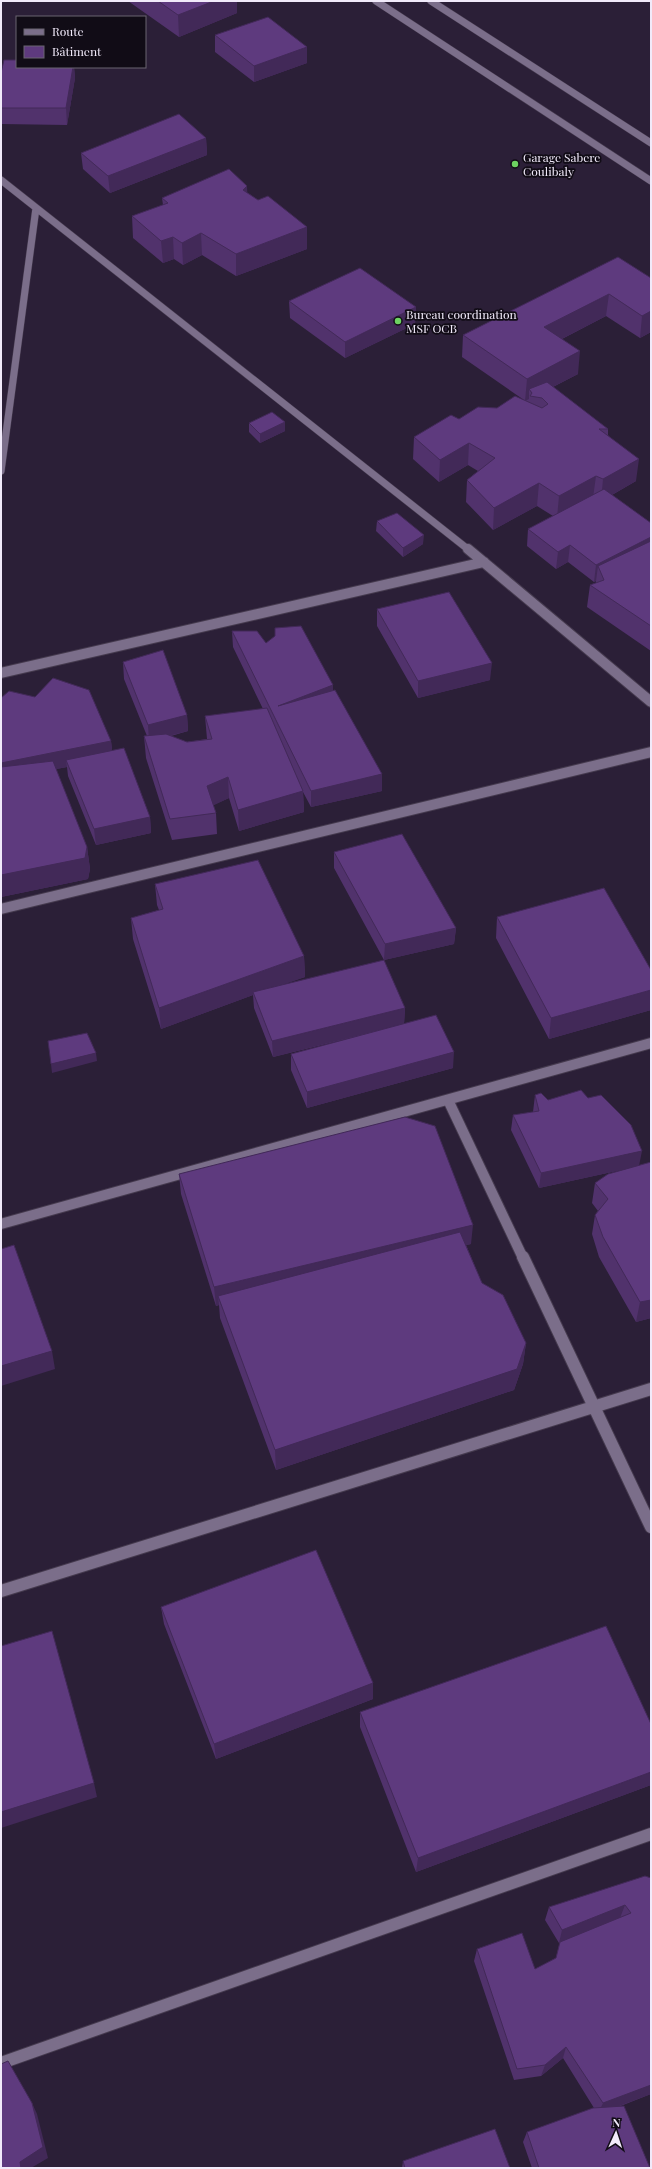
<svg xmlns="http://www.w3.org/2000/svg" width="652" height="2169" viewBox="0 0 652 2169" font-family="'Playfair Display',serif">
<rect width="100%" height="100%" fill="#2b1f37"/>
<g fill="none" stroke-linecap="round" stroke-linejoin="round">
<g stroke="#453a4e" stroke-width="8">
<path id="minor-far2" d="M376 1 651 181
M431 1 651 143
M1 180 469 550
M1 471 36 208"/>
</g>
<g stroke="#453a4e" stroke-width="12">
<path id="minor-far1" d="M468 549 651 702
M1 673 484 562
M1 909 651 752
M448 1100 523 1258
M1 1224 651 1043"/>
</g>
<g stroke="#453a4e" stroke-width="14">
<path id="minor" d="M523 1257 651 1527
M1 1591 651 1389
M1 2063 651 1834"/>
</g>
<use href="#minor-far2" stroke="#7b6e8a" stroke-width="7"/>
<use href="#minor-far1" stroke="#7b6e8a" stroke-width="10"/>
<use href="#minor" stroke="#7b6e8a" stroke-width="12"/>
</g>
<path fill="#51326c" d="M128 1H237V13L179 37Z
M215 35 307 47V63L254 82 215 52Z
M17 67H74L75 78 67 125 1 124V73Z
M206 138 207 155 110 193 83 169 81 153Z
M248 193 258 200 307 227V249L236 276 202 255 183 265 174 259 163 263 133 238 132 216 163 205 162 198Z
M651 278V332L640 338 606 316 562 339 578 374 553 387 608 429V435L636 481 612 495 651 523V651L587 607 590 585 596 583V581L594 582 568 562 556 569 527 546 528 529 553 516 537 506 493 530 466 502 467 480 478 471 468 465 439 482 413 459 414 437 497 408 524 400 462 357 463 335Z
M289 301 416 307 415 324 345 358 290 318Z
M285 422V431L260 443 249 432V423Z
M377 521 423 544 403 557 376 531Z
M377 609 490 680 418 698 377 626Z
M232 631 266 643 333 690 382 791 311 807 303 792 304 812 239 831 229 798 213 805 216 813 217 834 172 840 146 758 144 736H147L124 679 123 662 187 715 188 731 171 736 187 742 207 739 205 716 263 709 233 647Z
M1 698 111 741 112 750 150 817 151 833 96 845 68 776 67 767 56 769 87 847 90 869 88 879 1 897Z
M334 852 456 928 454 944 384 960 334 868Z
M155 884 304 956 305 977 283 984 405 1008 404 1024 453 1068 307 1108 291 1070V1054L387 1029 273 1057 254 1008 253 995 161 1029 133 939 131 918 159 910 157 905Z
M497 917 651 970V1010L549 1039 496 938Z
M535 1095 548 1100 639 1166 651 1162V1318L636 1322 599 1257 592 1234 595 1215 598 1211 592 1203 595 1183 630 1168 539 1188 511 1130 513 1115 533 1112Z
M179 1174 471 1244 466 1245 482 1283 526 1343 523 1364 514 1390 276 1470 220 1318 219 1305 216 1306 181 1194Z
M161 1607 373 1699 216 1759 164 1624Z
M360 1712 651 1724V1785L416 1872 360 1727Z
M651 1878V2094L618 2107 650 2168H532L523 2142 527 2132 594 2108 563 2058 541 2076 514 2080 474 1961 477 1949 535 1969 556 1958 560 1942 559 1943 545 1920 549 1907Z
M403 2161 510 2168H402Z"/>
<path fill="#422958" d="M214 1H237V13L179 37 178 15Z
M307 47V63L254 82V66Z
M73 67H74L75 78 67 125 66 108Z
M206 138 207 155 110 193 108 176Z
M247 186 248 207 243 190Z
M307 227V249L236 276V254Z
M201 233 202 255 183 265 182 243Z
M173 237 174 259 163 263 161 241Z
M609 294 606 316 542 349 544 327Z
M416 307 415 324 345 358V342Z
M651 311V332L640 338 642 316Z
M580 351 578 374 533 397 532 393 529 389V399L525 401 527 379Z
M285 422V431L260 443V434Z
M469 443 468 465 439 482 440 460Z
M639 459 636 481 601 501 603 479Z
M596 476 593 498 557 518 559 496Z
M539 483 537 506 493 530 494 508Z
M424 535 423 544 403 557V548Z
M651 537V552L598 566 596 581 594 582 596 565Z
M570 545 568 562 556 569 558 552Z
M492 663 490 680 418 698V681Z
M333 685V702L278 706Z
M187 715 188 731 149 741 148 725Z
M111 741 113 758 66 760 67 767 1 780V763Z
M382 774V791L311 807V791Z
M228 777 229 798 208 808 207 786Z
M303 791 304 812 239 831 238 810Z
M150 817 151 833 96 845 94 829Z
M87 847 90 869 88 879 1 897V875Z
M456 928 454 944 384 960 385 944Z
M304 956 305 977 254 995 253 992V995L161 1029 159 1008Z
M651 990V1010L549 1039 551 1018Z
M405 1008 404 1024 273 1057 272 1041Z
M454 1052 453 1068 307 1108V1092Z
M96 1053 97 1061 52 1073 51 1064Z
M642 1151 639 1166 539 1188 541 1173Z
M473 1225 471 1244 221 1305 218 1296 219 1305 216 1306 214 1287Z
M651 1300V1318L636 1322 640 1302Z
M526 1343 523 1364 514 1390 276 1470 275 1450Z
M52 1351 55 1369 1 1386V1366Z
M373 1683V1699L216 1759 214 1744Z
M651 1772V1785L416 1872 418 1858Z
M94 1783 97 1797 1 1828V1812Z
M625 1905 620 1918 559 1943 562 1930Z
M566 2047 563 2058 541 2076 545 2065Z
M651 2085V2094L598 2114 603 2103Z
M32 2103 37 2114 48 2158 31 2168H21L20 2162Z"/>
<path fill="#5e3a7e" stroke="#422958" d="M158 1H214L178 15Z
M268 17 307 47 254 66 215 35Z
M4 60H17V67H73L66 108H1V73Z
M179 114 206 138 108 176 81 153Z
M229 169 247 186 243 190 258 200 268 196 307 227 236 254 201 233 182 243 173 237 161 241 132 216 168 203 162 198Z
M618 257 651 278V311L642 316 609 294 544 327 580 351 527 379 463 335Z
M360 268 416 307 345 342 289 301Z
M547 382 608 429H599L639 459 603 479 596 476 559 496 539 483 494 508 467 480 495 458 469 443 440 460 414 437 451 415 459 419 478 407 497 408 515 396 542 408 548 404 542 398 530 396 532 393 529 389Z
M272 412 285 422 260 434 249 423Z
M604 489 651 523V537L596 565 570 545 558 552 528 529Z
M397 513 424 535 403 548 377 521Z
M651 541V626L590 585 604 580 598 566Z
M449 592 492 663 418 681 377 609Z
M301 626 333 685 278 706 335 690 382 774 311 791 232 631H257L266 643 275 636V628Z
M163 650 187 715 148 725 123 662Z
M53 678 89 690 111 741 1 763V698L9 691 35 697Z
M267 708 303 791 238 810 228 777 207 786 216 813 170 819 144 736 166 734 187 742 212 739 205 716Z
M124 748 150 817 94 829 66 760Z
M53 761 87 847 85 858 1 875V767Z
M402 834 456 928 385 944 334 852Z
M258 860 304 956 159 1008 131 918 163 909 155 884Z
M604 888 651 970V990L551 1018 497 917Z
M384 960 405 1008 272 1041 253 992Z
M436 1015 454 1052 307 1092 291 1054Z
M87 1033 96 1053 51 1064 48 1041Z
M581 1090 588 1098 601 1095 631 1125 642 1151 541 1173 513 1115 539 1111 535 1095 541 1093 548 1100Z
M405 1117 435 1126 473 1225 214 1287 179 1174Z
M651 1162V1300L640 1302 603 1237 595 1215 608 1199 595 1183 608 1174Z
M460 1232 482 1283 503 1295 526 1343 517 1369 275 1450 218 1296Z
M14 1245 52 1351 1 1366V1249Z
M316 1550 373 1683 214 1744 161 1607Z
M606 1626 651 1724V1772L418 1858 360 1712Z
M52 1631 94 1783 1 1812V1646Z
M645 1876 651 1878V2085L603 2103 566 2047 545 2065 517 2069 477 1949 522 1933 535 1969 556 1958 560 1942 631 1913 625 1905 562 1930 549 1907Z
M8 2061 32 2103 43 2147 20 2162 21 2168H1V2064Z
M624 2106 650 2168H539L527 2132 593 2108Z
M495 2129 510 2168H405L403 2161Z"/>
<g fill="#6dd361" stroke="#110c16" stroke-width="1.5">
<circle cx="515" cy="164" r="4"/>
<circle cx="398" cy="321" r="4"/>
</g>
<g text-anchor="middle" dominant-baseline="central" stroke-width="3.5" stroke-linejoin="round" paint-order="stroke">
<g font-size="12" fill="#f1eafa" stroke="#110c16" text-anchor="start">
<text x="523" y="157">Garage Sabere<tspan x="523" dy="14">Coulibaly</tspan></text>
<text x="406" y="314">Bureau coordination<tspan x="406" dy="14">MSF OCB</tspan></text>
</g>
</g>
<rect width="652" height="2169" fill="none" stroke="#f1eafa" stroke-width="4"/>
<rect x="16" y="16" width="130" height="52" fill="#110c16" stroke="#6b6571"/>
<rect x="24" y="29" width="20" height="6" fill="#7b6e8a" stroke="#6b6571"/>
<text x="52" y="36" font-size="12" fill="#f1eafa">Route</text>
<rect x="24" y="46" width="20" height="12" fill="#5e3a7e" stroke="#6b6571"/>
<text x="52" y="56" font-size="12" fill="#f1eafa">Bâtiment</text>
<g transform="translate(616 2133) rotate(3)" stroke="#110c16" stroke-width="3" paint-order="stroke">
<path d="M0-3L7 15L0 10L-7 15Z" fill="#f1eafa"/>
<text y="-6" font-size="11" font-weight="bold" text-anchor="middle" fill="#f1eafa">N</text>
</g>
</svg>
